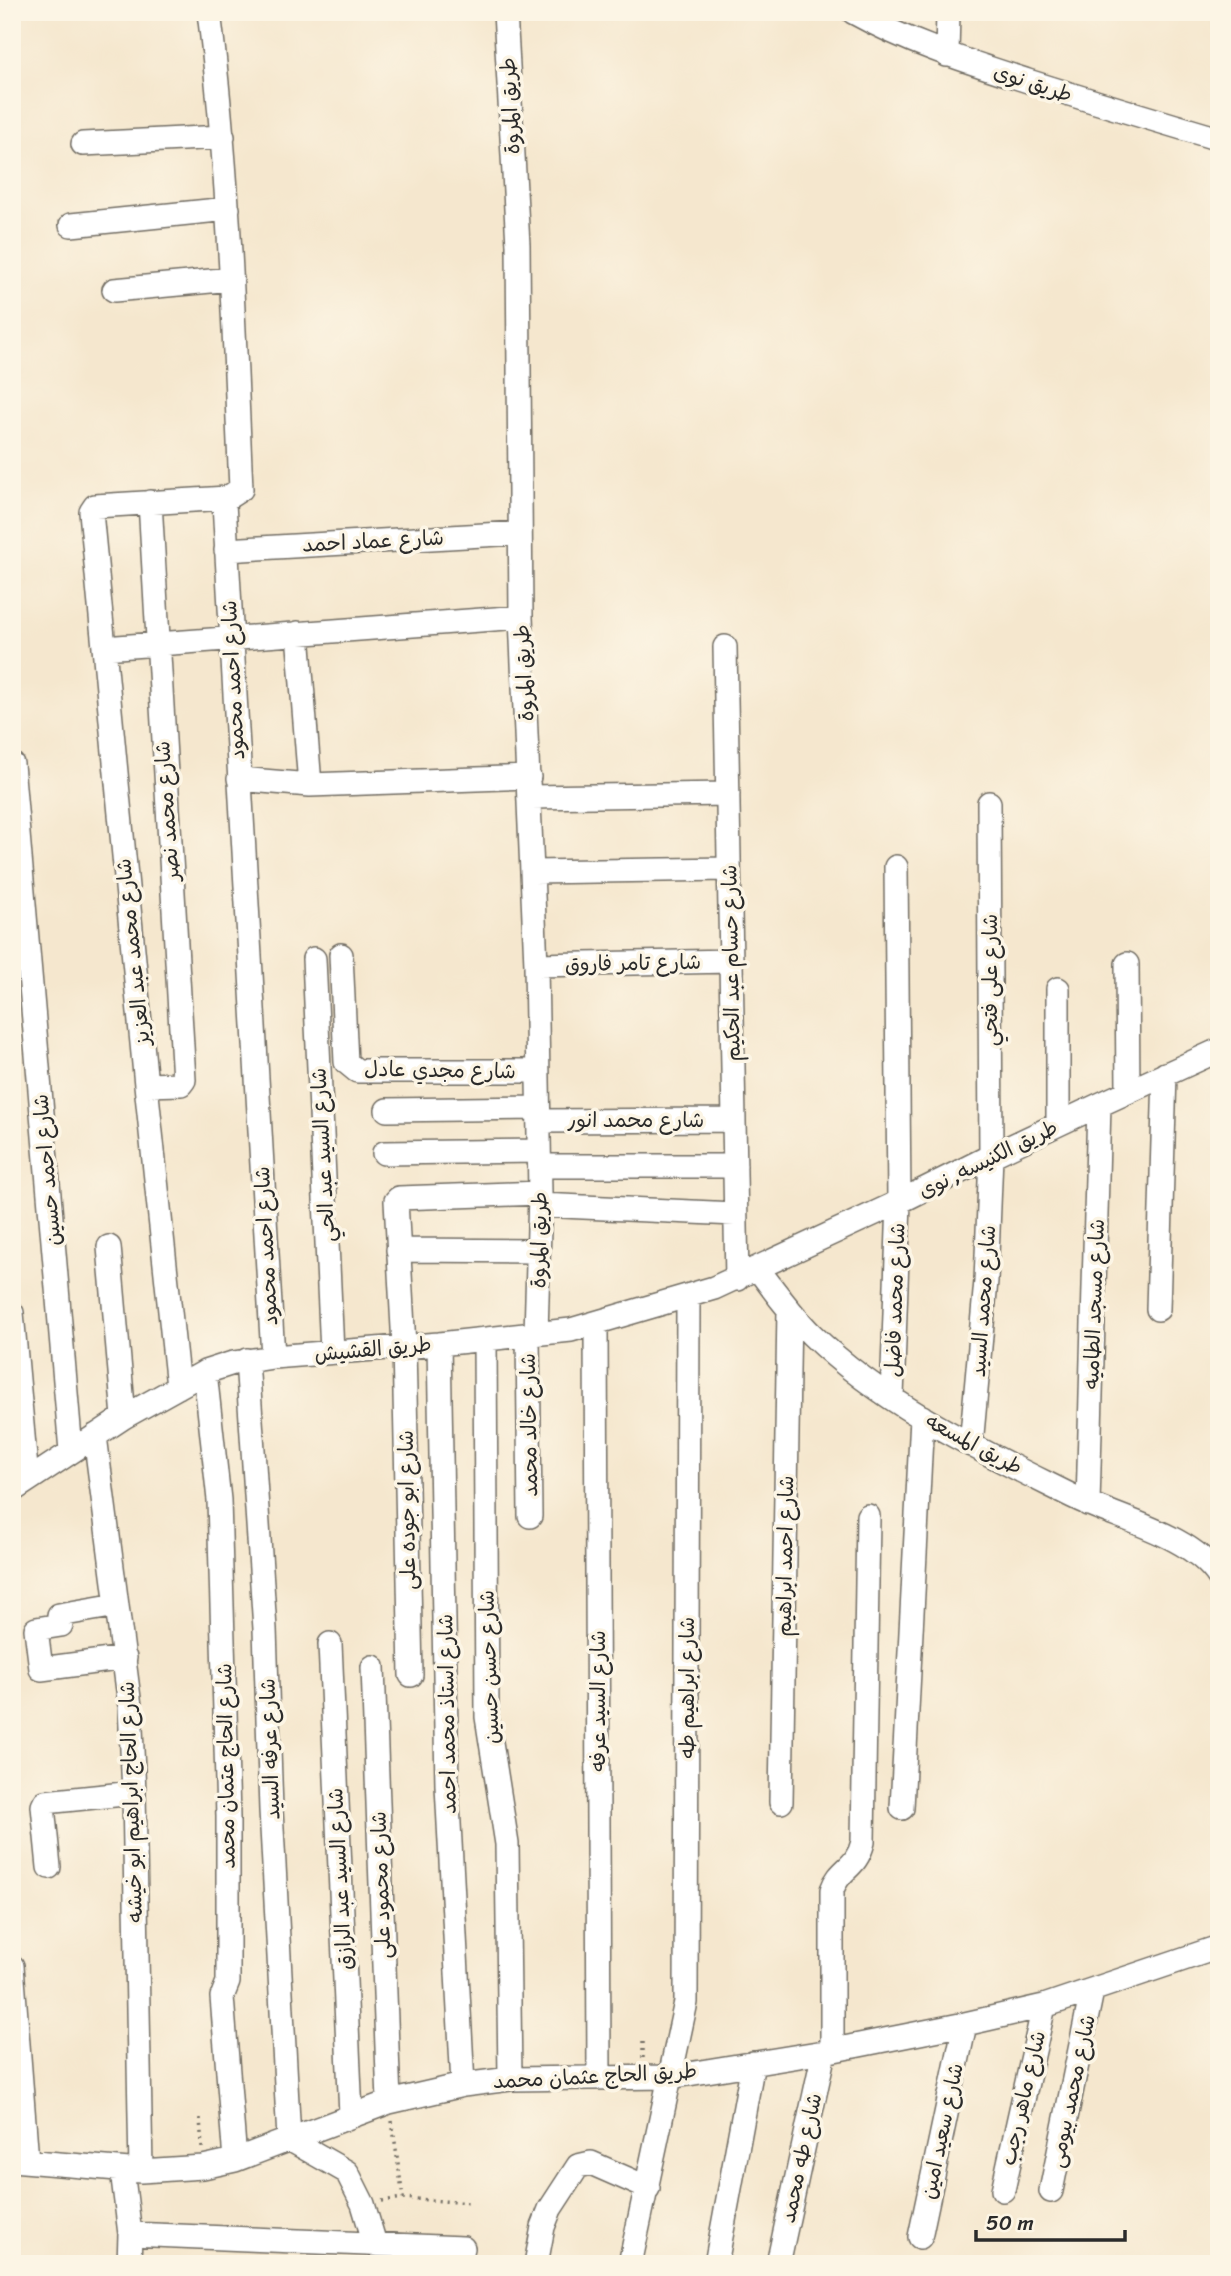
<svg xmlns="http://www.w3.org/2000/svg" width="1231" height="2276" viewBox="0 0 1231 2276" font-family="Sriracha,'Playpen Sans Arabic',sans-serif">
<rect width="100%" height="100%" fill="#fcf5e5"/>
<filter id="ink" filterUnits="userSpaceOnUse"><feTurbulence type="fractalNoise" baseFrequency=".0143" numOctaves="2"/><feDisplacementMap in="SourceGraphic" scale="14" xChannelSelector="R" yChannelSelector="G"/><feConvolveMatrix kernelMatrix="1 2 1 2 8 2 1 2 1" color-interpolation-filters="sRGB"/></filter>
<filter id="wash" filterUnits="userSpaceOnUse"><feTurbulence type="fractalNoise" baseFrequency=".00686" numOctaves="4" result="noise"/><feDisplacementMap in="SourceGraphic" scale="28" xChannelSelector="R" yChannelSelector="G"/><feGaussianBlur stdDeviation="1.57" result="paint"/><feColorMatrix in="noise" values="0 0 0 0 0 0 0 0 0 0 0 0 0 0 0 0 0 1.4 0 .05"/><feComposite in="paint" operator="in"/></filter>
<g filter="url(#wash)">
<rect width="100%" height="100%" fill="#f5e7ce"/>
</g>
<g filter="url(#ink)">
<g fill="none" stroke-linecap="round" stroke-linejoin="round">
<g stroke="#726d64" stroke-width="26">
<path id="minor" d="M209 12C229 170 234 330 241 489L227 498 224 503 273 1357
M505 12 518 245 521 617 536 965 540 1193 536 1334
M853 12C911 44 966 61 1028 81 1091 101 1155 120 1219 139
M947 55 948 12
M83 144 223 137
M71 225 228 209
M114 290 232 279
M226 550 519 533
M298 633 310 785
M725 647 737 1279
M104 648 521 617
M12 764 71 1451
M239 779 310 785 529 777
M530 797 728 794
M533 872 729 869
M341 955 346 1062 357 1071H537
M314 959 332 1352
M1127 964 1128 1092
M536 965 731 961
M146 1085 181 1084 184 1080 150 502
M387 1110 538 1108
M539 1121 734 1120
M1058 1124V989
M384 1153 539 1151
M540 1166H735
M540 1205 735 1214
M109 1247 124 1417
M398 1250 538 1251
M758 1269C775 1292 792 1315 812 1335 886 1407 982 1451 1072 1496 1117 1519 1191 1534 1219 1577
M1158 1309 1165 1074
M12 1313 27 1480
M596 1324 599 2078
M528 1335 530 1516
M485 1339 487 1717 507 1844 510 2079
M439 1344 447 1786 463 2085
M247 1360 265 1629 271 1810 289 2139 347 2172 363 2204 375 2244
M205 1372 219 1500 228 1817V1982L222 1997 235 2160
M178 1387 146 1085 91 512 95 506 227 498
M892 1397 899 1202 896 867
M95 1436 130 1706 134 1793 141 2171
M971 1445 986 1281 991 1156 989 803
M12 1491 124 1417 205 1372 233 1363 273 1357 439 1344 571 1330 714 1288 899 1202 991 1156 1099 1105 1219 1050
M1088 1504 1099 1105
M117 1605 59 1615 61 1625 36 1629 41 1669 125 1658
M330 1644 351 2115
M373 1667 389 2102
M411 1675 404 1346 396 1201 399 1198 540 1193
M781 1802 789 1309
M902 1808 922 1417
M49 1867 43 1806 45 1802 134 1793
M12 1966 27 2161
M832 2050V1890C840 1867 856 1870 863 1842L868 1516
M12 2160 141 2171 203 2167 235 2160 389 2102 463 2085 510 2079 670 2077 824 2052 965 2024 1044 2006 1219 1947
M122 2170 130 2234 129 2264
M1003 2190 1044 2006
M1051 2191 1092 1991
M130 2234 463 2248
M920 2237 965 2024
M536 2264 543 2227 550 2209 578 2166 591 2163 648 2188
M630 2264 686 2002 688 1297
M716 2264 753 2063
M778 2264 824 2052"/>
</g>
<path stroke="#726d64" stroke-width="3.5" stroke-dasharray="2 5" stroke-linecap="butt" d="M643 2058V2041
M200 2118 202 2148
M392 2121 403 2198
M382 2201 403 2198 469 2203"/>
<use href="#minor" stroke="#fff" stroke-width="23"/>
</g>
</g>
<g text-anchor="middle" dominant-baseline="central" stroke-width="7" stroke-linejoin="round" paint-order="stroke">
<g font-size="21" fill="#2b2b2b" stroke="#fcf5e5">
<text transform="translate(1033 83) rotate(18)">طريق نوى</text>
<text transform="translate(510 106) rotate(-93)">طريق المروة</text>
<text transform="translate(373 541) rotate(-3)">شارع عماد احمد</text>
<text transform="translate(524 673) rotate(-93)">طريق المروة</text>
<text transform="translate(233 680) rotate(-93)">شارع احمد محمود</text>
<text transform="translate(167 811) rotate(-94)">شارع محمد نصر</text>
<text transform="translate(133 952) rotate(-96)">شارع محمد عبد العزيز</text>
<text transform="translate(633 963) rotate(-1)">شارع تامر فاروق</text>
<text transform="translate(731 963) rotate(-91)">شارع حسام عبد الحكيم</text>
<text transform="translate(990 980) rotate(-90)">شارع على فتحي</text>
<text transform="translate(440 1070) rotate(1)">شارع مجدي عادل</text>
<text x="636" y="1120">شارع محمد انور</text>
<text transform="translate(323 1155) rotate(-93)">شارع السيد عبد الحي</text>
<text transform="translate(988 1159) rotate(-26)">طريق الكنيسه, نوى</text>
<text transform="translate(47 1170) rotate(-95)">شارع احمد حسين</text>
<text transform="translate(539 1240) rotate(-89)">طريق المروة</text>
<text transform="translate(266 1246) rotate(-93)">شارع احمد محمود</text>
<text transform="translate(895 1300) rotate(-88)">شارع محمد فاضل</text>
<text transform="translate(983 1301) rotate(-86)">شارع محمد السيد</text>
<text transform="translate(1094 1304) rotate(-88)">شارع مسجد الطاميه</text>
<text transform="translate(373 1349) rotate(-5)">طريق القشيش</text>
<text transform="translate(529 1425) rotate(-91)">شارع خالد محمد</text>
<text transform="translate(974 1444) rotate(28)">طريق المسعه</text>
<text transform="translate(407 1510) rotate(-91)">شارع ابو جوده على</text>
<text transform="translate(785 1556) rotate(-89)">شارع احمد ابراهيم</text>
<text transform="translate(489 1667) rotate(-92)">شارع حسن حسين</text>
<text transform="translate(687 1688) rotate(-90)">شارع ابراهيم طه</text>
<text transform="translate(598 1701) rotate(-90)">شارع السيد عرفه</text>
<text transform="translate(447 1714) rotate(-91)">شارع استاذ محمد احمد</text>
<text transform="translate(270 1749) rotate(-92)">شارع عرفه السيد</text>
<text transform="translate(226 1766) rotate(-91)">شارع الحاج عتمان محمد</text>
<text transform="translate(131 1802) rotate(-92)">شارع الحاج ابراهيم ابو خيشه</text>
<text transform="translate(340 1879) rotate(-93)">شارع السيد عبد الرازق</text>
<text transform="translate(381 1885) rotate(-92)">شارع محمود على</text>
<text transform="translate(595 2076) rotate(-3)">طريق الحاج عثمان محمد</text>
<text transform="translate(1072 2091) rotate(-78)">شارع محمد بيومى</text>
<text transform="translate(1023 2098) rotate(-77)">شارع ماهر رجب</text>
<text transform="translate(942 2131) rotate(-78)">شارع سعيد امين</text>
<text transform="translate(801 2158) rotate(-78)">شارع طه محمد</text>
</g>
</g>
<rect width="1231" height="2276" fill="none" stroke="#fcf5e5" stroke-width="42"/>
<path d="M976 2230v10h149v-10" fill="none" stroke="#2b2b2b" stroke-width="3.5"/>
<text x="986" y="2230" font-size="21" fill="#2b2b2b" stroke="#fcf5e5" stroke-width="5" paint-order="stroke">50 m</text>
</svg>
